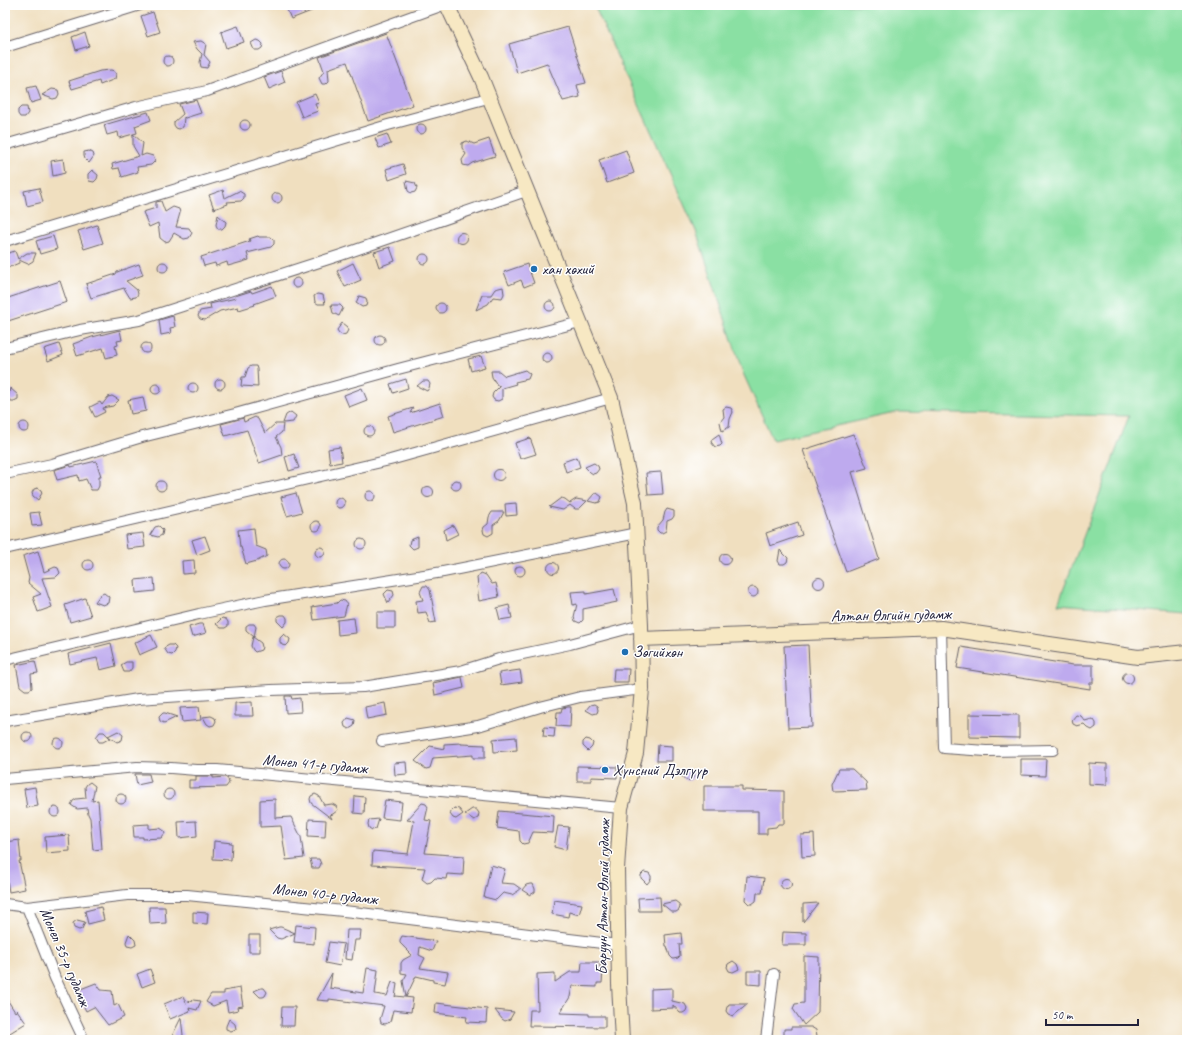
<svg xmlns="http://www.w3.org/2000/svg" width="1192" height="1045" viewBox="0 0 1192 1045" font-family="Caveat,sans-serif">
<rect width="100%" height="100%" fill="#fff"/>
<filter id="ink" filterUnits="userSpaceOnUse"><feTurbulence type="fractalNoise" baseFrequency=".025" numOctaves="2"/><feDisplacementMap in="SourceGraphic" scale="8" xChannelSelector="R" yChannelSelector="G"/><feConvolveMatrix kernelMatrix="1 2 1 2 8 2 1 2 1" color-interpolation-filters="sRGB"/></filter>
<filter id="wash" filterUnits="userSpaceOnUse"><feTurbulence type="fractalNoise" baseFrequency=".012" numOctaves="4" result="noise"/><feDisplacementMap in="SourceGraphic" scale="16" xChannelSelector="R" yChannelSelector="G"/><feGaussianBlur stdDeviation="0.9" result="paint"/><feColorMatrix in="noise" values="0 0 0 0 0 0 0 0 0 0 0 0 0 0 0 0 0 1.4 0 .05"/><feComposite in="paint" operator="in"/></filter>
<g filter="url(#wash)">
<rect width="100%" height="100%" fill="#f0dfbf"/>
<path fill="#8ae0a3" stroke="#56816f" d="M594 5H1187V614L1058 604 1129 416 899 412 773 440 743 373 696 231Z"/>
<g id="blocks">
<path fill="#beaaee" d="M285 5H323L324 6 291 19Z
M153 12 160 32 148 36 141 16Z
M238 26 244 42 226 48 221 32Z
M568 27 586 83 577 85 580 97 563 101 547 63 517 73 509 44Z
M85 32 89 46 76 50 72 37Z
M386 33 413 105 368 121 347 62 328 69 329 81 326 84H322L319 78 324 71 319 57Z
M256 40 260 41 263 44 262 48 259 50H254L251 43Z
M201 41 206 44 204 55 210 62 207 68 201 67 200 62 202 54 197 49 193 42Z
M163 61a5 5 0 1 1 10 0a5 5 0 1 1-10 0Z
M111 70 114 71 116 74 115 79 100 85 99 81 72 89 69 81 100 71Z
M281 71 285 82 269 89 264 77Z
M36 86 41 100 31 103 27 88Z
M52 89 58 90 59 94 57 98 53 99 42 95Z
M315 94 319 103 315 104 318 111 302 117 296 102Z
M196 100 201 113 185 118 184 117 183 127 179 129 176 128 174 125V122L183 114 179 104Z
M21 107H27L28 113 25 117H20L18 114V110Z
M148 112 151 120 135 126 137 133 119 138 118 132 107 135 104 125Z
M240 125a5 5 0 1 1 10 0a5 5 0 1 1-10 0Z
M416 129a5 5 0 1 1 10 0a5 5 0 1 1-10 0Z
M133 134 143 143 141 156 146 154 153 156 155 161 151 165 137 167 138 172 122 177 119 168 113 169 112 164 139 156 133 146Z
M387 134 391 144 379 148 375 138Z
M489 139 495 156 472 163 468 166 463 165 462 160 466 154 462 148V143L467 141 474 144Z
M626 150 634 173 607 183 599 160Z
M89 151 93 153 94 156 89 163 85 159 84 156V152Z
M63 159 65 173 53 176 51 161Z
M403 164 406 174 389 180 386 169Z
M92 170 98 175 97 179 94 182 89 181 88 178V174Z
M406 181 415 183 417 188 415 192 411 193 408 191Z
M39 188 43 202 27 206 24 191Z
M223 190 225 198 239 191 244 194V198L241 201 227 202 228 204 214 209 209 195Z
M272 198a5 5 0 1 1 10 0a5 5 0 1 1-10 0Z
M161 201 165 212 173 207 179 209 180 213 176 227 189 228 192 233 189 238 184 239 174 233 169 241 165 242 160 238 158 223 149 227 143 212 156 208V202Z
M218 215 226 222 225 226 222 229H218L216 225Z
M97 225 103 243 84 249 78 231Z
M456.5 238a5.5 5.5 0 1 1 11 0a5.5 5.5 0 1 1-11 0Z
M53 236 57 249 40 254 36 241Z
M258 236 259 237H271L274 240V244L271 247 247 253 249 260 228 266 227 262 216 266 215 263 204 266 201 257 250 241 249 239Z
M390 247 395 261 379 267 374 252Z
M15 251 18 259 27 253H36L33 261 28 264 19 260V263L5 269V254Z
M419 259a5 5 0 1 1 10 0a5 5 0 1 1-10 0Z
M158 267a5 5 0 1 1 10 0a5 5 0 1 1-10 0Z
M353 263 361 280 345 287 337 271Z
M139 264 143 275 126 281 137 290 138 294 136 297 130 298 124 288 91 298 86 284 116 274 117 272Z
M527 264 534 283 524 287 521 280 509 285 504 272Z
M292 283a5 5 0 1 1 10 0a5 5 0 1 1-10 0Z
M60 281 67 302 5 322V299Z
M272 286 276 296 254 304 255 305 239 310 238 307 220 311 205 320 200 319 198 316 200 311 211 309 210 304 236 298 235 296 251 291 252 293Z
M503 287 504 294 502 298 493 297 488 304 476 310 482 295H491L495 289Z
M317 294 323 295 325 304H318L315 302 314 296Z
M359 296 366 298 367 302 366 306 362 307 356 303Z
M545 306a5 5 0 1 1 10 0a5 5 0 1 1-10 0Z
M436 308a5 5 0 1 1 10 0a5 5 0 1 1-10 0Z
M331 305H340L343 308 339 316 333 313Z
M173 316 175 327 170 328 171 333 161 335 159 320Z
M342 323 347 327 348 330 346 334 342 335 339 333 337 330Z
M120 330 122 340 117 341 118 345 115 346 117 355 106 358 103 348 77 356 73 344 92 337Z
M375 340a5 5 0 1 1 10 0a5 5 0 1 1-10 0Z
M141 348a5 5 0 1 1 10 0a5 5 0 1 1-10 0Z
M59 344 63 355 48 361 44 349Z
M542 358a5 5 0 1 1 10 0a5 5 0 1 1-10 0Z
M481 356 485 367 471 371 468 359Z
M251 366H256L257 369 258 387 241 386 242 377H245L248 368Z
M525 370 530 374 528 379 515 382 516 384 502 388V399L498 401 494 400 492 397 493 393 500 386 497 385 492 377 491 371H499L505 376Z
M215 384a5 5 0 1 1 10 0a5 5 0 1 1-10 0Z
M406 379 408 388 393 393 390 384Z
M423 381H428L430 384 429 388 427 391 417 386Z
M188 388a5 5 0 1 1 10 0a5 5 0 1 1-10 0Z
M151 389a5 5 0 1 1 10 0a5 5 0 1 1-10 0Z
M10 388 18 395V399L14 401H11L8 398Z
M362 388 367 400 349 407 344 395Z
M112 396 119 400 113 406 103 408 105 412 95 417 90 407 100 402 102 405 108 397Z
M143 397 146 411 131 414 128 400Z
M440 403 444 416 393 432 388 416 413 408 410 413Z
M726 407 731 408 733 412 730 419 729 427 722 431 720 422 724 417 723 409Z
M291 412 296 416 293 422 283 423 286 415Z
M255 417 258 419 265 433 275 424H283L282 432 276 437 281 447 282 455 259 463 247 430 225 436 221 424 243 418 244 422Z
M19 427a5 5 0 1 1 10 0a5 5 0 1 1-10 0Z
M364 431a5 5 0 1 1 10 0a5 5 0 1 1-10 0Z
M719 434 722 444 720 446 715 447 711 442 712 439Z
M853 434 867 468 852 472 879 559 846 572 803 450Z
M530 438 536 454 520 459 515 443Z
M340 447 342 462 330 464 328 449Z
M294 454 299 468 289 471 285 457Z
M577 457 580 467 566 472 563 462Z
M96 461 101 476H99V486L97 490H91L86 479 79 481 78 475 57 480 54 470 70 465 71 467Z
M594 463 598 466 599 469 596 473 593 474 590 472 585 467Z
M493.5 475a5.5 5.5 0 1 1 11 0a5.5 5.5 0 1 1-11 0Z
M661 472 663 494 648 495 646 473Z
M451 485a5 5 0 1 1 10 0a5 5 0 1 1-10 0Z
M156 486a5 5 0 1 1 10 0a5 5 0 1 1-10 0Z
M422.5 492a5.5 5.5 0 1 1 11 0a5.5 5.5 0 1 1-11 0Z
M38 488 41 490 42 493 38 500 33 496 32 493 34 489Z
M365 496a5 5 0 1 1 10 0a5 5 0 1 1-10 0Z
M296 493 302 512 287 516 281 497Z
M597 493 602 497 600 502 596 503 588 501 594 494Z
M335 503a5 5 0 1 1 10 0a5 5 0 1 1-10 0Z
M561 498 565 499 570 503 576 499 587 501 579 509H575L570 505 563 510 549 507Z
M516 503 517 515 506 516 505 504Z
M667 509 674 511V516L672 519 667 521 666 531 662 533H660L657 530V527L663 520 665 512Z
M39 512 42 525 32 526 30 513Z
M492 512H504L499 521 493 525V533L488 536 484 534 483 530 484 527 488 524 489 517Z
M311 526a5 5 0 1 1 10 0a5 5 0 1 1-10 0Z
M798 522 802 535 770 546 766 533Z
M453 525 458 534 446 540 444 530Z
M159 526 163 530 162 535 158 537 150 535 155 527Z
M254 528 256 546 266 550 267 556 257 561 246 564 241 547H240L238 530Z
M143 533 145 547 127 549 125 535Z
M205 536 210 550 197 555 192 540Z
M418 537V547L413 549 409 545 410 540Z
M356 544a5 5 0 1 1 10 0a5 5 0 1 1-10 0Z
M315 552a5 5 0 1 1 10 0a5 5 0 1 1-10 0Z
M780 550 788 558 787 562 784 564H780L778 561Z
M38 551 44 572 55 567 58 568 60 573 56 577 42 578 52 607 38 612 33 597 41 594 28 583 29 578 23 556Z
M719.5 559a5.5 5.5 0 1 1 11 0a5.5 5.5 0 1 1-11 0Z
M279 564a5 5 0 1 1 10 0a5 5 0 1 1-10 0Z
M83 565a5 5 0 1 1 10 0a5 5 0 1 1-10 0Z
M194 560 195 573 183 574 182 561Z
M547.5 568a5.5 5.5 0 1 1 11 0a5.5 5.5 0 1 1-11 0Z
M515 571a5 5 0 1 1 10 0a5 5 0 1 1-10 0Z
M481 573 486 575 492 584 496 583 499 597 479 601 477 586H478L477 578Z
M813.5 583a5.5 5.5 0 1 1 11 0a5.5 5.5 0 1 1-11 0Z
M154 578 155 591 136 593 135 580Z
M423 586H427L430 590 436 622 430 623 426 612 418 613 416 601 423 600 420 592Z
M748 592a5 5 0 1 1 10 0a5 5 0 1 1-10 0Z
M614 589 617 602 583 609V620L580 623 575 621 574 617 577 604 573 605 571 592 586 591V594Z
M388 590 393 591 394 595 388 603 384 594Z
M104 593 109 597 108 603 103 605 95 602 100 595Z
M85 598 91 616 70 622 65 605Z
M340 600 345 601 347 604 344 616 314 620 312 607 337 603Z
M509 605 512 618 500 620 497 608Z
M377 612H395V628H377Z
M281 615H285L287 618V622L283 627 277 621V617Z
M222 618 226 619 228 622V626L225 628H221L216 624Z
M354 618 356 633 338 635 337 620Z
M199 624H203L206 633 192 637 189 627Z
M249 624H254L256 627 254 637 246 630V626Z
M284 634 290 639 289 643 286 646 282 645 280 642V638Z
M151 635 157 647 139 655 134 643Z
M253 637 261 643 262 647 261 650 255 652 253 650 251 646Z
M111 643 116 666 100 670 97 658 70 664 68 654Z
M169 645H173L176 648 175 652 172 655 168 654 164 648Z
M808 645 812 727 788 728 784 646Z
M961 647 1073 665H1093V683H1090V689L957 668Z
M35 661 38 673 31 674 32 688 29 690H25L20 686 16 665Z
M126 662H132V668L129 672H124L121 665Z
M614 669H629L628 682H613Z
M520 670 522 682 501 685 499 673Z
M1122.5 678a5.5 5.5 0 1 1 11 0a5.5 5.5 0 1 1-11 0Z
M462 677 464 688 435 695 433 683Z
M285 696H291L292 699 300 698 301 712 286 713Z
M252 702 253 716H235V703Z
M385 703 387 715 367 719 365 707Z
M594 704 597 706 598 710 597 713 593 714 586 710 590 705Z
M199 707 201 720 182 722 180 708Z
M568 707H571L570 727 556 726 557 712H561L562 708Z
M163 713H165L177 717 164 723 160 721 159 717Z
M969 714 1019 715V738L969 737Z
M1076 715 1081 716 1085 721 1092 719 1094 720 1096 723V727L1092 730 1088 728 1084 724 1077 726 1073 724 1072 720Z
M211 716 215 718 216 721 214 725 210 726 207 724 203 717Z
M348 718 355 720 354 726 349 729 345 727 344 723Z
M544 727 555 728 554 737 543 736Z
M118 731 123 735 122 740 117 742 108 736Z
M22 737a5 5 0 1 1 10 0a5 5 0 1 1-10 0Z
M100 732H104L110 738 103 742H99L96 737Z
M516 737 517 750 494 752 493 739Z
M53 743a5 5 0 1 1 10 0a5 5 0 1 1-10 0Z
M586 739 590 740 593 743 592 747 588 751 583 746V742Z
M461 743V744L485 745V758H473V755L433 758 430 768 426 769 415 761 430 746 444 749V744Z
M658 745 672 746V761H657Z
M1021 759H1046L1045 776 1021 775Z
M406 762 407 774 395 775 394 763Z
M1089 763 1107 764V785L1089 784Z
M577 766 617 767V778L591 777V781H577Z
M839 769H852L866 782 867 790 833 791 832 784Z
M682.5 775a5.5 5.5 0 1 1 11 0a5.5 5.5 0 1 1-11 0Z
M135 774H149L151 782 137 785Z
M196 776H213V778L225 777 228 779 229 783 226 787 189 788V780H196Z
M90 782 95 786 92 801 98 800 102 849 93 850 90 818 88 814 87 808 77 809 71 805 73 801 76 799 86 798 85 787 87 784Z
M704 786H742V790L784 791V824H778L776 827 767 828V834H758V811H704Z
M35 787 38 806 27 808 24 789Z
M164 794a5 5 0 1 1 10 0a5 5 0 1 1-10 0Z
M116 799a5 5 0 1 1 10 0a5 5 0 1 1-10 0Z
M315 794 319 796 324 805 332 804 336 806 338 810 333 814 330 815 332 819 311 803 310 799 311 796Z
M355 796 365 797 364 814 354 813Z
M275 799V818L291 817 301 837 304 858 286 860 281 826 260 827V800Z
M385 800 402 802 400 820 382 818Z
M422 803 426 804 428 807 425 820 431 821 425 853 464 856 463 875 447 874 446 879 435 878 431 882 427 883 422 879 425 868 372 865 373 851 408 854 414 821 407 820Z
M50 812a5 5 0 1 1 10 0a5 5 0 1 1-10 0Z
M454 808 459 809 463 814 456 819 453 818 450 814 451 811Z
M472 809H476L479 813 478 818 474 820 465 814Z
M499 811 554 816 553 833 533 832 528 843 523 844 520 841 519 831 497 828Z
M309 819 326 820 325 837 308 836Z
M379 819 376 829 372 830 369 828 368 824 369 820Z
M196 821 197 836 179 838 178 822Z
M149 824V829L160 828 166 832 161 838 143 839V837H134L133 825Z
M558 826 569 827 566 850 554 847Z
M814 834 815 856 802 857 801 835Z
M69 835 70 851 46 853 45 837Z
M19 840 21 861H19L25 889 9 892 5 868V842Z
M214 841 232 843 231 860 213 859Z
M310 859H319L321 864 319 868H312Z
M491 865 505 869 501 883 514 884 521 889 512 895 503 893 496 900 484 897Z
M644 872 649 873 651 876V879L647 884 641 878V875Z
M747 876 764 878 762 893H757L756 901 752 904H749L745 900Z
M780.5 884a5.5 5.5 0 1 1 11 0a5.5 5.5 0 1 1-11 0Z
M530 884H533L535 889V892L530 895 522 890 526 885Z
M660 897 661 911H639L638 898Z
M554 900 582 904 579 915 569 912 568 917 552 914Z
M675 901 679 904 680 907 679 910 676 912H672L662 904Z
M818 903 803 922V904Z
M101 907 104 920 88 924 85 911Z
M149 907H165L166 923 150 924Z
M193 912 208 913 207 924 193 923Z
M77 920 85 922 82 929 79 930 74 928 73 923Z
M296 925 315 927 314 944 294 942Z
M279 927H281L295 933 281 939 277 938 269 930Z
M347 930H361L360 940H355L352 960 345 959Z
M783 932 806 933V945H782Z
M681 933 682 944H679L680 956 678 958 673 959 670 956 667 946H666L665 935Z
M129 934 135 940 136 945 132 947 127 946 126 942Z
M249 935H260V952H249Z
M402 936 436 941 432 951 420 947 419 955 425 958 420 968 448 972 445 984 433 982V980L416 976 406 997 403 981 407 974 401 973V963L403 960 412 955 400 943V940Z
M329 942 344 944 340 966 325 963Z
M804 956 819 957 818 1012 804 1025 793 1009 795 1004 804 1003Z
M733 961 737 964 739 969 733 972 729 971 727 967 728 964Z
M582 962H600V968L603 969 602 983H597V987L572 986 570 997 560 1013 589 1014V1016H605V1027L529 1026 530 1010H538L537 974 555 973V982L570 972H581Z
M367 968 378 970 375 994 387 996 392 982 397 984 395 997 396 996 413 998 411 1012 393 1010 390 1022 385 1024 381 1023 380 1019 384 1006 329 999V1001L317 1000 332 973 330 988 363 993Z
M150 969 155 982 142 987 137 974Z
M747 971H761V985L747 984Z
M96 983 101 990 112 991 114 1006 118 1004 124 1017 108 1025 94 1007 86 1011 82 1003 78 990Z
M240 988 243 1006 237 1007 238 1010 228 1012 226 1001 213 1006 206 1002 211 994H224V991Z
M261 988H264L267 992 265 996 263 997H260L254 991Z
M672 988V1001L685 1004 687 1008 686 1011 683 1013H680L673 1005V1008L651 1009V989Z
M5 996 15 1012 17 1010 26 1023 5 1036Z
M183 996 186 1003 193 1000 201 1001 197 1010 189 1008 190 1011 170 1019 164 1004Z
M436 1003 487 1009 486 1023 466 1022 467 1017 435 1013Z
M729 1004H748L733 1016 728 1014 726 1011 727 1007Z
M282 1007H295L294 1026H281Z
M495 1010 514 1012 510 1019 505 1021 502 1019Z
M181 1018 183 1035 181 1038 175 1039 173 1034Z
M229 1019 235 1024 236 1029 231 1031 226 1029V1026Z
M791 1027H811L816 1030 817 1036 813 1040 807 1038 784 1039V1029H791Z"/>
</g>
</g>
<g filter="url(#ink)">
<use href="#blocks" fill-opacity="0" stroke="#6a6469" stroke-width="1"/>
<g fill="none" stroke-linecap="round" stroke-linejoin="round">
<g stroke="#6a6469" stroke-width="12">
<path id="street" d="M5 47 140 5
M5 145 136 107 207 91 443 5
M5 241 388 125 488 98
M5 348 80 330 139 320 341 255 526 191
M5 474 52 464 142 437 235 414 398 369 580 322
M5 549 390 460 611 398
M941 628 944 748 986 751 1053 750
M5 660 199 614 265 600 443 572 637 533
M5 721 138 699 271 690 363 687 461 671 499 659 570 644 641 625
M382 741 478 726 540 707 580 697 642 689
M5 779 137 767 171 768 196 770H217L621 808
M5 904 27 907 55 978 84 1040
M27 907 127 895H187L353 912 618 945
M766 1040 774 974"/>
</g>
<g stroke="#6a6469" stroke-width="16">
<path id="secondary" d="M447 5 481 77 611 398 635 503 641 625 642 689 636 753 621 808 617 869 619 984 622 1040
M641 639 941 628 1138 657 1187 652"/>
</g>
<use href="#street" stroke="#fff" stroke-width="10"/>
<use href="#secondary" stroke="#f7e8c3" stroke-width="14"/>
</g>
</g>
<g fill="#1f6fb2" stroke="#fff" stroke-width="1.5">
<circle cx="534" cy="269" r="4"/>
<circle cx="625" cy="652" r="4"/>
<circle cx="605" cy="770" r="4"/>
</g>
<g text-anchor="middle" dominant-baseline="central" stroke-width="3" stroke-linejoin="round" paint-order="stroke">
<g font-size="16" fill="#22223b" stroke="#fff" text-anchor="start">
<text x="542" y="269">хан хөхий</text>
<text x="633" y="652">Зөгийхөн</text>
<text x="613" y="770">Хүнсний Дэлгүүр</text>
</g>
<g font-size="16" fill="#22223b" stroke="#fff">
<text transform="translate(891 615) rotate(-1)">Алтан Өлгийн гудамж</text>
<text transform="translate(315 764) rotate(5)">Монел 41-р гудамж</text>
<text transform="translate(325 894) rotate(6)">Монел 40-р гудамж</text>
<text transform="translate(603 897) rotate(-89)">Баруун Алтан-Өлгий гудамж</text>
<text transform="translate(65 957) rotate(67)">Монел 35-р гудамж</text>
</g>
</g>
<rect width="1192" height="1045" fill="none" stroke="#fff" stroke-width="20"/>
<path d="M1046 1019v6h92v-6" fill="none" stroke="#22223b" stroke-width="2"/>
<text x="1052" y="1019" font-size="12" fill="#22223b" stroke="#ffffff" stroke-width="3" paint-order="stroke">50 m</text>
</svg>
